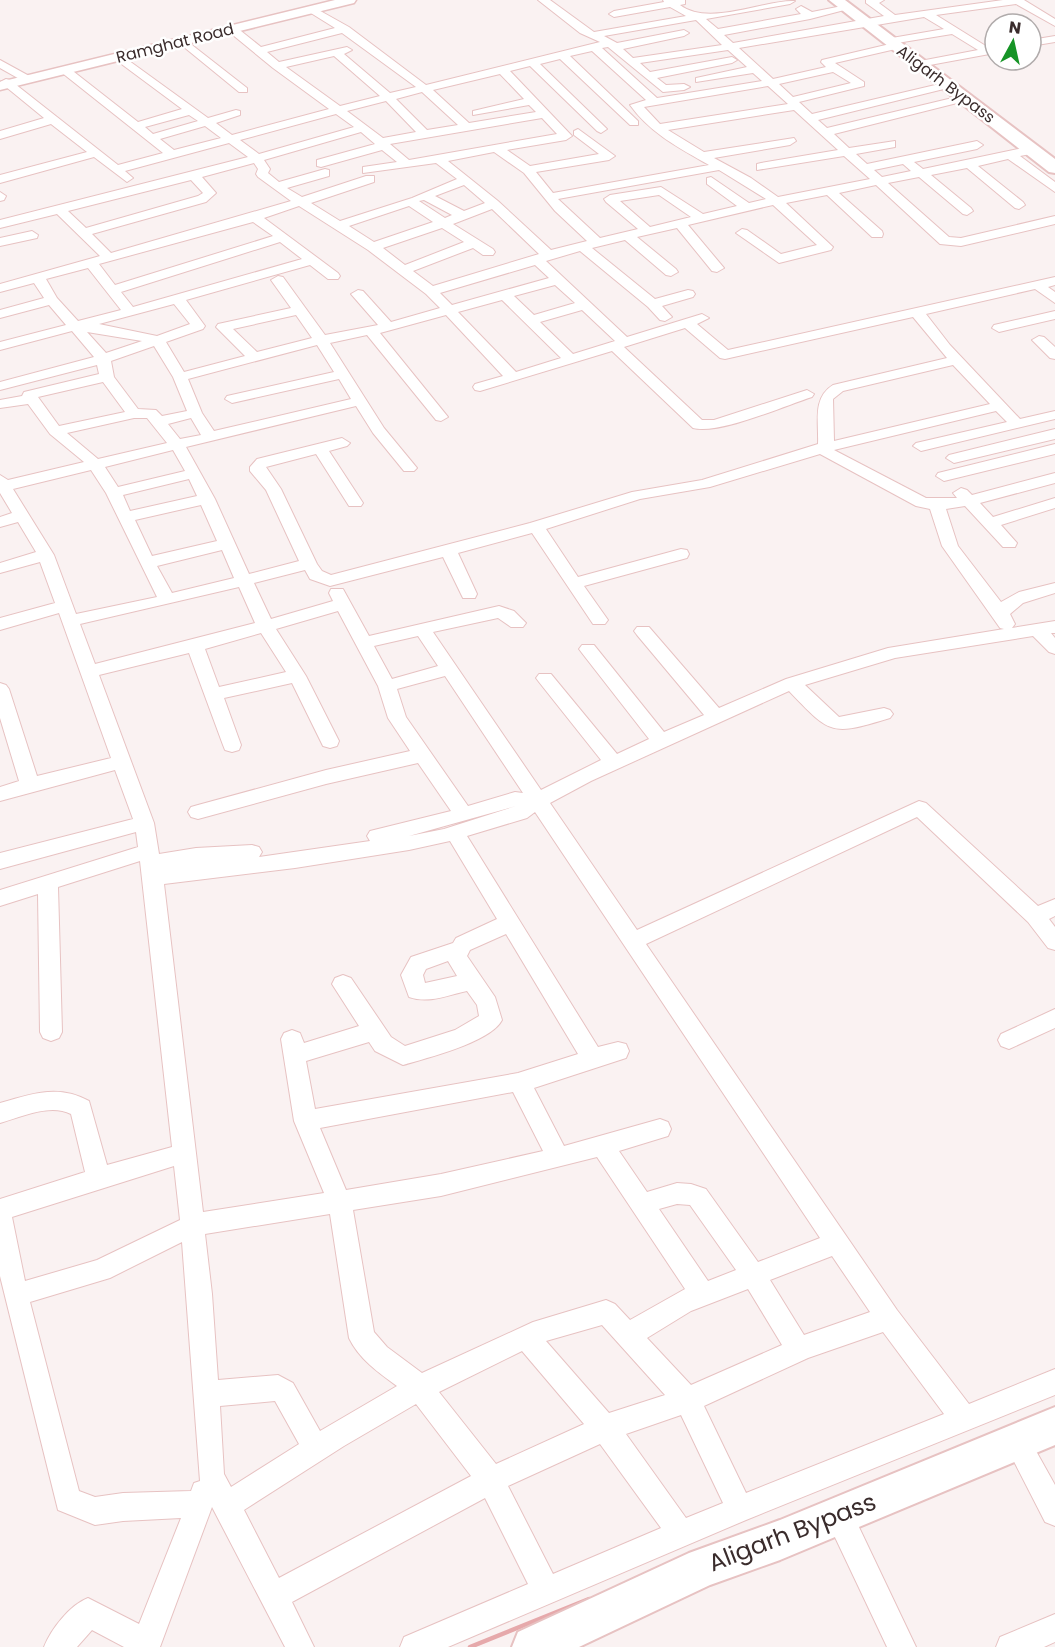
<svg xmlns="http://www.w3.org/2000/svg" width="1055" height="1647" viewBox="0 0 1055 1647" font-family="Poppins,sans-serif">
<rect width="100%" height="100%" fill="#faf2f2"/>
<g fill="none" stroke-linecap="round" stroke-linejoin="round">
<path stroke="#e6a9ab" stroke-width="4.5" d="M470 1647 589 1599"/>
<g stroke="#e7c2c2" stroke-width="2">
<path id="minor" d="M538 0H550L594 32 686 16 670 7 614 17 609 14 614 11 664 2 663 0H685V4L680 5C709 27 762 0 795 1L790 4 706 19 718 29 801 14 796 9 801 6 812 12 847 5 852 8 810 19 724 35 733 43 884 16 866 3V0H884L879 3 895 15 1003 0H1024L1055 19V26L1016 4 936 15 989 48 995 47V53L919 67 914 64 915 62 978 50 952 34 897 43 901 46 900 48 835 63 864 82V86L799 102 812 114 948 82 952 83V87L818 120 827 128 965 95 969 96V100L834 134 849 148 895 141V147L856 154 867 164 977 141 983 145 977 149 914 162 923 169 1032 146 1036 147V153L1020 156 1055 182V192L1008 159 978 166 1023 202 1025 205 1019 209 1015 208 967 168 931 175 971 208 973 211 967 215 963 214 919 177 888 183 949 237 961 238 1055 216V224L961 246 940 244 876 185 839 193 882 231 883 234 882 237H872L827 195 786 203 833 247 831 250 779 263 736 233 742 229 747 230 781 254 817 245 773 205 688 225 724 268 717 272 712 271 677 228 637 237 676 269 678 272 671 276 666 275 625 240 592 248 655 299 688 290 693 291 695 294 693 297 662 306 672 317 665 321 660 320 648 307 580 251 546 261 627 337 702 314 709 318 697 324 728 350 1055 277V285L1048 287 1055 292V303L1035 289 926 314 950 345 1020 419 1055 411V419L921 451 913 446 916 443 1007 422 996 411 834 450 926 498H957L953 493 961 488 967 490 972 495 1055 473V483L980 503 993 517 1055 498V508L1001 525 1017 543 1015 547H1003L965 506 946 509 958 546 1001 602 1019 592 1055 583V593L1023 603 1010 614 1015 624 1012 628 1055 621V633H1051L1055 638V654L1049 652 1033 636 895 658 805 685 839 717 884 708 890 710 893 714 890 718C831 736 831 735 789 691L591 781 550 803 637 930 919 801 926 803 1038 906 1055 899V916L1049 919 1055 927V950L1048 948 1028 922 917 817 646 944 897 1310 969 1404 1055 1369V1395L746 1520 448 1647H400L404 1637 528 1584 485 1498 292 1602 314 1647H285L212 1507 160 1647H124L92 1630 77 1647H44C51 1629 70 1605 88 1598L139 1624 181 1518 123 1521 95 1525 58 1510 0 1276V1199L85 1172 71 1114C50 1103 21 1117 0 1123V1103C32 1094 58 1084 89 1101L107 1165 172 1147 140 861 58 887 62 1032 59 1038 51 1041 43 1038 40 1032 38 894 0 906V890L138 847 136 832 0 869V853L133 819 115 770 0 801V787L19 781 0 718V683L6 685 9 689 37 776 111 758 59 613 0 630V618L55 603 40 562 0 573V563L36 552 18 522 0 527V517L12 513 0 493V475L8 480 84 462 50 434 28 404 0 408V400L22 396 24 392 99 374 97 365 0 390V382L94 357 72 331 0 350V342L66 325 49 305 0 318V310L44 298 34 283 0 292V284L100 256 57 214 0 228V220L248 157 229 143 125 171 133 178 127 182 94 157 0 183V175L87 152 51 124 0 139V131L44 118 0 82 6 79 10 80 118 165 163 153 61 72V68H69L138 122 182 109 112 57 117 54 121 55 208 118 236 110 240 111V115L216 123 232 135 329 109 273 68 228 31V27H236L261 47 335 28 306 10 315 8 349 27 426 85 600 42 580 33ZM924 17 944 29 886 39 885 41 890 44 822 60 821 62 826 67 773 79 739 48ZM696 20 722 45 633 58 623 49 684 36 689 33 684 30 617 43 604 36ZM342 33 416 87 390 93 344 54 352 50 347 47 279 62 267 52ZM608 47 663 92 684 90 690 87 684 84 666 85 657 78 732 63 737 60 732 57 650 72 640 63 728 50 747 67 696 78V82L753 73 762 81 657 98 602 48ZM592 51 646 100 630 105C650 133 679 148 709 165L553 193 536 172 609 160 615 156 578 129 574 131V135L599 154 530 166 507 150 566 140 572 136 510 71 530 66 597 131 601 133 607 129 540 64 560 59 630 125H638V121L570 56ZM334 56 380 96 340 106 286 67ZM833 72 851 83 793 97 779 84ZM500 74 524 99 473 111V115L529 105 536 112 469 123 433 90ZM768 86 788 104 660 124 644 107ZM422 92 458 125 427 130 396 99ZM386 101 416 132 383 138 347 111ZM794 110 838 150 761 163 757 164V170L844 156 870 179 778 197 751 178 714 158 790 145 796 141 794 138 704 152 668 130ZM336 114 354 127 259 154 240 140ZM189 115 198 121 153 134 145 127ZM542 118 557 134 409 160 390 144ZM205 126 221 138 174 150 160 139ZM361 132 375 144 317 160V166L321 167 382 150 397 162 363 167V173L436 163 457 179 412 198 340 221 311 203 374 182V176H366L302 197 287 188 329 176V170L325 169 279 182 268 173 270 169 264 160ZM494 152 524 173 555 211 587 241 551 250 498 201 448 161ZM254 163 258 169 256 174 258 177 291 201 111 253 92 234 206 202 216 193 202 177ZM903 164 911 171 882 177 874 170ZM719 170 766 199 749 203 711 177 707 178V184L737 206 703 214 661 187 610 195 604 199 606 202 638 229 600 238 558 199ZM191 180 203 193 198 196 86 228 68 211ZM464 185 485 203 464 211 435 196ZM659 195 691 217 650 227 620 201ZM424 200 452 215 445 218 419 201ZM299 206 368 250 426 294 440 308 391 322 363 291 358 290 351 294 378 325 325 335 283 277 278 276 271 280 291 308 218 324 216 327 245 356 184 372 166 342 203 329 205 326 186 300 310 265 328 279H338L340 276 338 273 264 218ZM409 206 433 222 374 242 349 226ZM492 209 539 254 433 286 413 271 473 248 483 255H493L495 252 493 249 453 224ZM253 222 273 236 115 285 99 264ZM442 228 464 242 405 265 383 248ZM280 242 302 259 133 307 121 292ZM535 265 549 278 452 305 440 293ZM88 268 121 310 78 321 57 298 46 279ZM555 285 575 303 534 315 514 296ZM502 300 561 358 516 372 458 312ZM174 304 190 324 157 336 99 324ZM582 310 615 341 573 354 540 322ZM296 315 312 338 257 352 233 329ZM446 315 503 376 475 384 473 387 475 390 480 391 612 351 693 428C719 435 784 406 812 397L814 394 807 390 714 420H702L624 347 685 328 720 358 725 359 913 317 947 358 833 385C812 398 819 422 818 444L702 480 632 492 530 523 331 575 322 571 317 564 281 489 266 467 316 454 349 506H361L363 503 329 451 347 446 350 443 342 438 257 459 250 467V471L266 490 299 561 249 574 215 499 186 447 356 406 373 433 404 471H414L417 468 384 428 330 343 367 335 436 420 441 421 448 417 380 333ZM87 332 142 341 106 353ZM317 345 334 372 227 396 225 399 232 403 339 379 351 399 214 431 202 413 188 379ZM154 346 173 377 187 411 162 416 156 410 138 409 114 377 111 361ZM953 365 990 404 834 441 833 399 843 391ZM103 382 125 412 59 426 38 397ZM134 418H147L167 443 98 459 67 433ZM191 418 201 435 180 439 168 424ZM173 450 185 471 118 487 105 467ZM820 454 916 506 930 509 942 546 1000 628 1004 629 888 648 786 679 719 708 649 627H637L634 631 637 635 704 715 664 732 594 645H582L579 649 582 653 649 739 617 754 551 674H539L536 678 539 682 601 760 541 790 433 632 498 618 511 627H523L526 623 514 611 499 606 369 636 343 589H331L329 593 333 601 271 619 254 583 305 570 310 579 330 586 443 557 461 594 463 598H475L477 594 458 553 532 533 593 624H605L608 620 584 586 687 558 689 554 687 550 681 549 578 577 546 529 640 499 710 487ZM91 470 106 493 157 597 76 614 54 555 13 489ZM189 479 197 496 130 511 123 495ZM201 505 217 541 152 556 135 520ZM222 550 234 578 172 593 157 566ZM239 587 255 623 95 664 80 624ZM338 611 378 686 388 718 410 751 326 770 198 805 191 807 188 812 191 817 198 819 326 784 418 763 451 811 370 831 367 836 370 841 259 857 262 852 259 847 252 845 196 848 159 854 154 823 99 675 189 653 223 745 225 750 232 752 239 750 241 745 224 698 292 683 323 746 330 748 337 746 339 741 306 676 276 629ZM261 633 286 672 219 687 205 649ZM418 636 438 666 392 679 374 646ZM445 676 523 793 515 792 468 806 406 717 397 689ZM516 806 444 829 409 836ZM535 812 820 1238 758 1262 706 1189 691 1184 677 1183 647 1192 619 1151 668 1136 671 1129 668 1122 660 1119 564 1146 534 1088 626 1058 629 1051 626 1044 618 1042 598 1047 467 836 527 818ZM450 841 497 919 456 938 453 943 411 957 401 975 409 997C429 1004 448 995 467 991L477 1005 479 1016 455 1030 405 1046 391 1037 351 978 343 975 335 978 332 984 359 1026 304 1043 300 1033 292 1030 284 1033 281 1039 294 1121 324 1193 203 1212 164 884 295 868 409 850ZM506 934 578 1054 518 1073 315 1109 306 1061 369 1042 375 1051 403 1065C427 1058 491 1042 502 1020L495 997 467 956 470 950ZM448 961 457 976 425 983 423 975 426 969ZM513 1092 543 1151 441 1174 346 1190 320 1128ZM597 1157 685 1289 630 1320 615 1304 606 1300 533 1322 422 1373 387 1347 374 1332 353 1210 441 1196ZM174 1166 180 1220 97 1260 25 1281 12 1217ZM677 1204 690 1205 736 1270 708 1281 659 1209ZM330 1214 349 1338C359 1359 379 1373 397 1386L320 1431 293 1383 278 1375 218 1380 212 1294 205 1234ZM182 1242 200 1481 194 1483 191 1491 123 1493 95 1497 79 1491 30 1302 110 1278ZM832 1256 870 1312 804 1335 770 1280ZM748 1289 782 1345 691 1385 647 1338 691 1311ZM602 1325 665 1395 609 1413 546 1341ZM883 1332 944 1414 746 1493 704 1406 808 1358ZM522 1351 584 1424 496 1464 439 1392ZM275 1401 299 1444 231 1487 224 1474 220 1406ZM416 1404 471 1476 279 1578 244 1510 344 1446ZM681 1415 723 1503 686 1518 626 1434ZM600 1444 661 1528 553 1574 508 1486Z
M1055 36V42L1031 46V40Z
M183 38 247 88V92H239L179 43V39Z
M0 60 31 77 33 79 31 81H23L0 68Z
M0 192 6 196 4 200 0 201Z
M32 231 38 235 37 238 0 246V238Z
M1055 311V319L999 332 992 328 994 325Z
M1039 336 1044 337 1055 347V359L1050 358 1032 340Z
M1055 429V439L954 463 946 458 949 455Z
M1055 444V454L944 481 936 476 938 473Z
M1055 1009V1028L1009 1049 1001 1046 998 1040 1001 1034Z
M1017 1429 1026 1433 1055 1485V1526L1045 1522 1004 1442 1008 1433Z
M838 1500 848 1504 916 1647H887L824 1514 828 1504Z
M1055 1614V1642L1044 1647H996L1000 1637Z"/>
</g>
<g stroke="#e7c2c2" stroke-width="3">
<path id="major" d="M335 0H356L354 3 0 90V82Z"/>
</g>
<g stroke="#e7c2c2" stroke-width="4">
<path id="highway" d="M829 0H845L1055 159V173L1049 172Z
M1055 1407V1445L780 1560 710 1585 579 1647H512L518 1632 689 1553 780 1520Z"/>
</g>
<use href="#minor" fill="#fff" fill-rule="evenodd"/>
<use href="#major" fill="#fff" fill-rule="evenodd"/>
<use href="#highway" fill="#fff" fill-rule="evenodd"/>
</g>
<g text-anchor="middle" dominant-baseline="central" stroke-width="5" stroke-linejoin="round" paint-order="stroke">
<g font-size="16" fill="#3a2c2c" stroke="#fff">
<text transform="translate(175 43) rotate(-14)">Ramghat Road</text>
<text transform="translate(946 84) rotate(37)">Aligarh Bypass</text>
</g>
<g font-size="24" fill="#3a2c2c" stroke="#fff">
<text transform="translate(792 1532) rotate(-21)">Aligarh Bypass</text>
</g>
</g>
<g transform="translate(1013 42) rotate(8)"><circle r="28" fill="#ffffff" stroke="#b0abab" stroke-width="1.5"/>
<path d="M0-4.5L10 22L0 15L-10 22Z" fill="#169426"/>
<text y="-9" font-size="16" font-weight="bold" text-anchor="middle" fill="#3a2c2c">N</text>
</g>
</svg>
